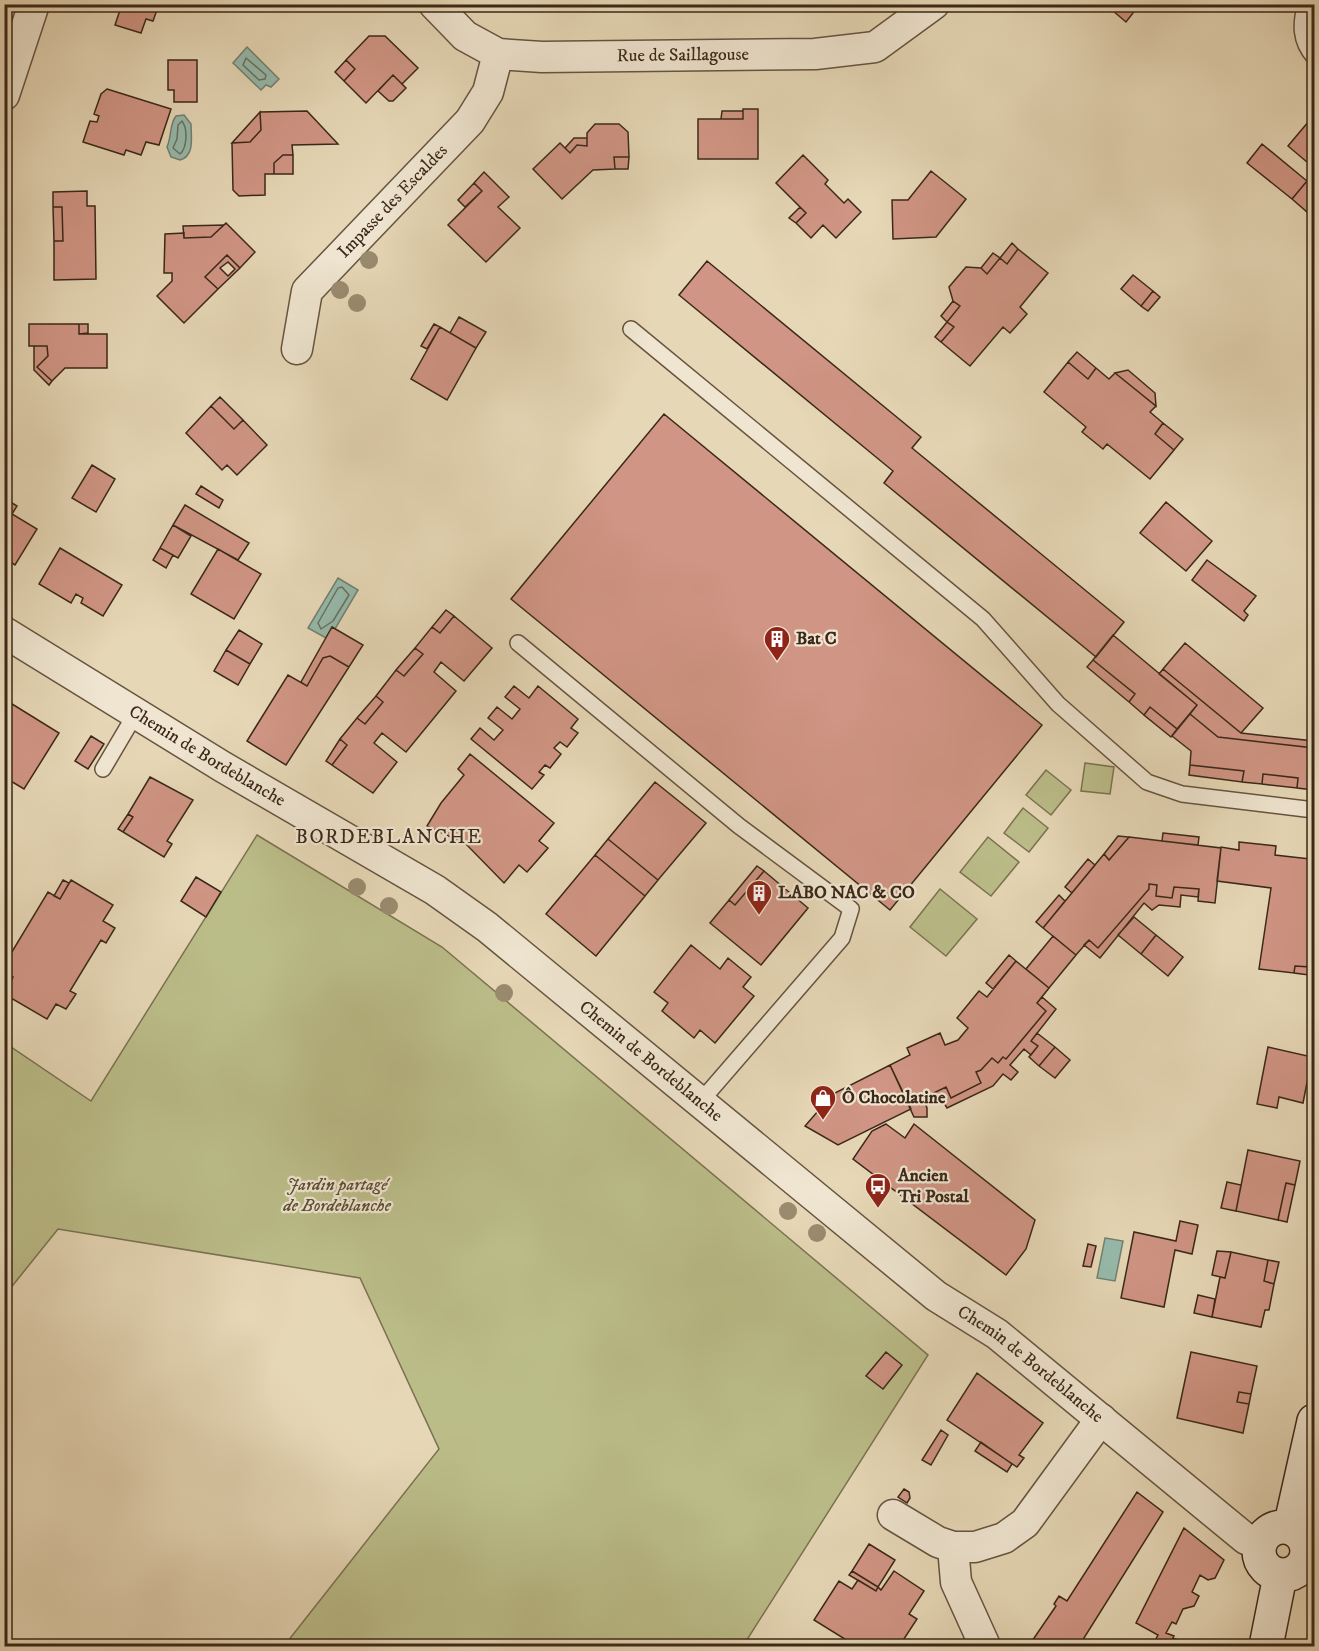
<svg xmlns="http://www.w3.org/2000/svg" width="1319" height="1651" viewBox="0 0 1319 1651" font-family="'IM FELL DW Pica',serif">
<rect width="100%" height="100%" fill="#e6d7b6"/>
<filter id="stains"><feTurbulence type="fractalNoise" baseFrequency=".00333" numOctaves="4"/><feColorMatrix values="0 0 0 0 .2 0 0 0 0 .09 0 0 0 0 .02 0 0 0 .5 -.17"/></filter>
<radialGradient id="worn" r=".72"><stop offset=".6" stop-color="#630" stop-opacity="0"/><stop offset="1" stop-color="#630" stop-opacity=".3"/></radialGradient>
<path fill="#bbbd89" stroke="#7b7251" stroke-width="1.5" d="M1085 763 1114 767 1110 794 1081 791Z
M1046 770 1071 790 1051 815 1026 795Z
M1023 808 1048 828 1029 852 1004 833Z
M257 835 442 947 928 1355 743 1646H284L439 1449 360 1278 58 1229 5 1295V1043L91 1101Z
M988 837 1019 862 991 896 960 872Z
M940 889 977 919 946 956 910 927Z"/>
<path fill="#96baac" stroke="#728071" stroke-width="1.5" d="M247 47 279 79 271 87 266 85 261 90 233 63Z
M184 115 191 124C191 137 195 156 180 160L171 157 167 147C172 136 169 125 176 116Z
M338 578 358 590 335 629 332 627 326 638 308 628Z
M1105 1238 1123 1241 1115 1281 1097 1278Z"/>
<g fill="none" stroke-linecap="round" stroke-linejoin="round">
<path stroke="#687162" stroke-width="1.5" d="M246 58 266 75 265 79 259 80 243 65Z
M182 121C188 129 187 148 180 154L173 148 177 139 178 125Z
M342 587 349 595 333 621 321 629 318 623 338 588Z"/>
</g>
<path fill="#d09584" stroke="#3b2819" stroke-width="1.5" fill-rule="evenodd" d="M122 4H159L153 21 146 19 141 33 115 25Z
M1105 4H1140L1126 22Z
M369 36H385L418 68 402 84 393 75 366 103 344 81 355 69 346 60Z
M168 60H197V102H174V90H168Z
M346 60 355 69 344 81 335 72Z
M393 75 406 88 393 101H389L378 91Z
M107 89 171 109 159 145 146 142 141 155 126 150 124 155 83 142 90 121 97 122 99 116 94 114 101 94Z
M743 109H758V159H698V119H743Z
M307 111 338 144 292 145 293 155H283L274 163V174H265V195L239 196 233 190 232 143 250 142 261 130 260 112Z
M722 111H743V119H721Z
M260 112 261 130 250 142 232 143Z
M1314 115V168L1288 146Z
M595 124H619L628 132 629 157H614L615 169 593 170 562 199 533 169 560 143 570 153 577 145 587 146V133Z
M574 138H587V146L577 145 570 153 565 148Z
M1262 144 1307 181 1292 199 1247 163Z
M283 155H293V174H274V163Z
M803 155 828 180 825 184 844 203 848 199 861 212 836 238 823 225 811 238 796 223 806 213 776 183Z
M614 157H629L628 169H615Z
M931 171 966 199 936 237 893 239 892 200H908Z
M484 172 509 197 498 207 520 228 486 262 448 225 482 191 474 183Z
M1307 181 1314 187V218L1292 199Z
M474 183 482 191 465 207 458 200Z
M87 191V206H95L96 279 54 280V241H63L62 207H53V192Z
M53 207H62L63 241H54Z
M800 207 806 213 796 223 789 218Z
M226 223 255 252 240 268 227 255 205 277 218 289 184 323 157 296 172 281V273H164L165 234 184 233V238L211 237Z
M224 225 211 237 184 238 183 226Z
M1012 243 1018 249 1007 264 1000 258Z
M1018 249 1048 273 1020 307 1027 314 1010 333 1003 327 970 366 941 342 954 327 947 322 960 306 953 301 949 287 966 267 981 268 987 274 1000 258 1007 264Z
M993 253 1000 258 987 274 981 268Z
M227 255 240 268 218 289 205 277ZM228 262 235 269 228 276 220 268Z
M707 261 921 437 912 448 1124 622 1096 657 884 483 893 471 679 295Z
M1133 275 1153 291 1141 306 1121 289Z
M1153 291 1160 297 1148 311 1141 306Z
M953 301 960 306 947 322 941 316Z
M459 317 486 332 476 348 450 333Z
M947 322 954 327 941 342 935 337Z
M29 324H79V334H107V368H65L52 381 37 367 48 356 47 346H29Z
M79 324H88V333L79 334Z
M434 324 440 327 427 349 421 346Z
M440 327 476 348 447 400 411 379Z
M34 346H47L48 356 37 367 52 381 49 385 34 370Z
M1077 352 1096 368 1088 379 1068 362Z
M1068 362 1088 379 1096 368 1109 379 1115 373 1156 406 1150 412 1163 423 1155 434 1174 450 1150 479 1107 444 1103 449 1082 432 1086 427 1044 392Z
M1128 370 1155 393 1156 406 1115 373Z
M220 397 243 420 234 429 211 406Z
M211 406 234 429 243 420 267 445 237 475 227 465 222 470 186 433Z
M664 414 1042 725 890 910 511 599Z
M1163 423 1183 439 1174 450 1155 434Z
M92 465 115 479 96 512 72 498Z
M201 486 223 500 219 508 196 494Z
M4 498 17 506 12 514 37 529 15 565 4 558Z
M1166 502 1212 541 1186 571 1140 533Z
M185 505 249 543 238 560 173 525Z
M173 525 191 536 178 558 160 548Z
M60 548 122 585 103 616 81 603 83 598 76 594 71 603 39 584Z
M160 548 173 555 166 568 153 560Z
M218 549 261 574 234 619 191 594Z
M1207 560 1256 596 1244 611 1248 615 1244 621 1192 580Z
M446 610 454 616 440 633 432 627Z
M454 616 492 648 464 681 441 662 434 672 456 691 406 752 382 733 374 743 397 762 373 793 332 765 347 745 340 739 357 718 365 724 383 702 376 696 396 670 404 676 423 654 415 648 432 627 440 633Z
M332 627 363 645 349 667 330 656 323 658 307 686 301 682Z
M239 630 262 644 250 664 226 650Z
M1113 635 1197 705 1177 729 1150 707 1144 715 1129 702 1135 694 1093 660Z
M1185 643 1263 708 1241 733 1163 669Z
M415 648 423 654 404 676 396 670Z
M226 650 250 664 238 685 214 671Z
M330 656 349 667 286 765 247 741 288 675 307 686 323 658Z
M1093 660 1135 694 1129 702 1087 667Z
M1163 669 1241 733 1314 741V748L1218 737 1190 714 1197 705 1159 674Z
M514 686 529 698 538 686 578 719 571 728 578 733 567 747 560 742 554 748 561 754 550 768 545 765 539 772 544 775 532 789 471 739 480 728 494 740 503 730 488 718 497 707 512 719 520 709 505 697Z
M376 696 383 702 365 724 357 718Z
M4 699 59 733 24 789 4 777Z
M1150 707 1177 729 1171 737 1144 715Z
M1190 714 1218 737 1314 748V790L1297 788 1298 778 1263 774 1262 784 1242 782 1244 771 1190 765 1191 751 1172 736Z
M91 736 104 744 88 769 75 761Z
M340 739 347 745 332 765 326 761Z
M470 754 554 823 539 841 548 848 527 872 519 865 504 883 466 844 427 826 441 803 464 775 458 769Z
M1190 765 1244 771 1242 782 1189 775Z
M1263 774 1298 778 1297 788 1262 784Z
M150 777 193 800 167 841 172 844 164 857 123 832 133 817 128 814Z
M655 782 706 823 658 880 608 839Z
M128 814 133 817 123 832 118 829Z
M1163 833 1199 837 1198 845 1162 841Z
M1118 836 1129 837 1109 860 1104 854Z
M1129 837 1221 848 1215 903 1198 901 1199 889 1174 887 1172 898 1156 896 1157 885 1149 884V889L1098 948 1089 940 1076 955 1043 928 1104 854 1109 860Z
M608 839 658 880 645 896 595 855Z
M1239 842 1276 846 1275 855 1310 859 1312 850 1314 851V985L1308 984 1310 967 1295 966 1294 973 1259 969 1271 888 1217 881 1221 847 1239 850Z
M595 855 645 896 596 956 546 914Z
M1088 859 1095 865 1072 893 1065 887Z
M757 866 764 871 735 905 729 900Z
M764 871 808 908 761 965 710 923 729 900 735 905Z
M196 877 221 892 206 917 181 901Z
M63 880 69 883 60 899 54 896Z
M71 880 113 905 103 921 115 928 106 943 101 940 70 991 76 994 66 1009 56 1004 47 1019 4 994 13 977 4 972V965L48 892 60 899Z
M1149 884 1157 885 1156 896 1172 898 1174 887 1199 889 1198 897 1181 895 1180 907 1159 905 1152 910 1144 903 1100 958 1084 945 1089 940 1098 948 1149 889Z
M1059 895 1065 901 1043 928 1036 922Z
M1134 917 1156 935 1141 954 1118 935Z
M1156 935 1183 957 1168 976 1141 954Z
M1053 936 1076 955 1049 988 1026 969Z
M691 945 720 969 728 958 751 977 743 987 754 996 715 1043 700 1030 694 1038 662 1011 668 1003 654 992Z
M1009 955 1016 961 993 989 986 983Z
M1016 961 1049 988 1037 1003 1046 1011 1006 1059 1003 1057 998 1063 992 1058 981 1070 976 1072 981 1083 951 1098 946 1087 923 1098 927 1108V1117H914L890 1065 910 1055 907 1048 940 1033 945 1045 958 1040 968 1028 957 1018 979 991 987 997Z
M1295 966 1310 967 1309 975 1294 973Z
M1042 997 1056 1009 1031 1041 1038 1046 1031 1055 1024 1049 1010 1065 1018 1072 1011 1080 1003 1074 993 1086 947 1108 941 1098 926 1105 923 1098 946 1087 951 1098 981 1083 976 1072 981 1070 992 1058 998 1063 1003 1057 1006 1059 1046 1011 1037 1003Z
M1037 1033 1055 1047 1039 1066 1029 1057 1038 1046 1031 1041Z
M1055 1047 1070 1060 1055 1078 1039 1066Z
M1268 1047 1312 1057 1303 1103 1279 1097 1277 1108 1257 1104Z
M890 1065 911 1109 838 1145 805 1126 818 1111 829 1106 825 1098Z
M886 1124 905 1138 914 1124 1035 1220 1026 1249 1006 1275 853 1159 872 1131Z
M1248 1150 1300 1161 1295 1185 1286 1183 1278 1220 1236 1211Z
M1227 1182 1241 1185 1236 1211 1221 1208Z
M1286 1183 1295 1185 1287 1222 1278 1220Z
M1180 1221 1198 1225 1192 1254 1175 1250 1164 1307 1121 1298 1134 1232 1176 1241Z
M1088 1244 1096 1246 1091 1267 1083 1266Z
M1217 1251 1231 1252 1225 1278 1212 1275Z
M1231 1252 1268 1260 1264 1281 1274 1284 1269 1310H1265L1261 1327 1212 1317 1220 1277 1225 1278Z
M1268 1260 1279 1262 1274 1284 1264 1281Z
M1198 1295 1215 1299 1212 1317 1194 1313Z
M886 1352 902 1365 883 1389 866 1376Z
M1191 1352 1257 1366 1251 1394 1239 1392 1237 1402 1249 1404 1243 1433 1177 1418Z
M977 1373 1043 1423 1019 1455 1024 1458 1017 1467 947 1420Z
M1239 1392 1251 1394 1249 1404 1237 1402Z
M941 1430 948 1435 931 1465 922 1460Z
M981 1442 1012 1464 1007 1472 975 1451Z
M904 1489 909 1492 910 1498 907 1503 898 1497Z
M1137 1492 1163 1512 1079 1646H1058L1052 1643 1050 1646H1041L1032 1641 1056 1606 1054 1604 1059 1596 1067 1601Z
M1184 1528 1224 1560 1215 1578 1208 1580 1200 1575 1192 1592 1199 1596 1194 1606 1183 1609 1176 1624 1172 1622 1166 1633 1174 1636 1169 1646H1152L1158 1635 1136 1623Z
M869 1544 895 1560 878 1587 852 1571Z
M852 1571 878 1587 876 1591 849 1575Z
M894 1571 924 1591 909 1614 917 1619 900 1645 892 1641 888 1646H856L814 1620 839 1581 852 1589 858 1580 876 1591 878 1587 881 1590Z
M1173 1638 1188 1644 1187 1646H1169Z"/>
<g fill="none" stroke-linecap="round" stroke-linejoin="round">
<g stroke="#665440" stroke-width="18">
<path id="lane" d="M1306 4C1300 24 1300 41 1314 57
M631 329 983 619 1058 704 1147 782 1182 794 1314 810
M518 643 739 826 851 909 842 938 701 1101
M103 769 136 713"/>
</g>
<g stroke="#665440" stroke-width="33">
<g id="street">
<path id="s1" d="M434 4 465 36 498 54 542 57 815 54 875 47 934 4"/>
<path d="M4 95 34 4"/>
<path id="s2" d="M297 349 307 291 470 121 488 92 498 54"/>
<path id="s3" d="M4 632 223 767 435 890 487 927 936 1296 997 1334 1246 1539 1261 1544"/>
<path d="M893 1515 938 1542 953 1547H975L1004 1538 1025 1523 1101 1419"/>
<path d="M953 1547 956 1582 985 1646"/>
<path d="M1307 1555H1314"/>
</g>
</g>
<g stroke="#3b2819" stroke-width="36">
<path id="secondary" d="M1259 1551a24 24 0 1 1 48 0a24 24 0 1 1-48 0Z
M1290 1528 1314 1421
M1266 1646 1280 1576"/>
</g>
<use href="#lane" stroke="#efe5d0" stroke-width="15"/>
<use href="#street" stroke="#efe5d0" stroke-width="30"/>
<use href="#secondary" stroke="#efe5d0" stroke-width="33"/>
</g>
<g fill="#9a8b6f">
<circle cx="369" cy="260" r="9"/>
<circle cx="340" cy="290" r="9"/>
<circle cx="357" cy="303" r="9"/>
<circle cx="357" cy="887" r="9"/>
<circle cx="389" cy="906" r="9"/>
<circle cx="504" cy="993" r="9"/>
<circle cx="788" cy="1211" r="9"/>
<circle cx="817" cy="1233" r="9"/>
</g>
<defs>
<g id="building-pin" transform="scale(1.35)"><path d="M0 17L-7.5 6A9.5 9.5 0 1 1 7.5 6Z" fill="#8f2418" stroke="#efe5d0"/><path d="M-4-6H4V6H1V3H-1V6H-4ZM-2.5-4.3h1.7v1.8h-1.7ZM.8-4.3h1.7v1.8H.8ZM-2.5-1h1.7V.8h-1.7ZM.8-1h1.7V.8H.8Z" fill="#fff"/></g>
<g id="shop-pin" transform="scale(1.35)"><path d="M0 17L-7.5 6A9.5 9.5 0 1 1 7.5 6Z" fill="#8f2418" stroke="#efe5d0"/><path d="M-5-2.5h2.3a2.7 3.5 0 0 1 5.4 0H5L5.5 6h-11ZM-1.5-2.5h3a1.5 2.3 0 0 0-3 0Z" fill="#fff"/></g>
<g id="bus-pin" transform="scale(1.35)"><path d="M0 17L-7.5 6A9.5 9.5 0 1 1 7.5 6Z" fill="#8f2418" stroke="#efe5d0"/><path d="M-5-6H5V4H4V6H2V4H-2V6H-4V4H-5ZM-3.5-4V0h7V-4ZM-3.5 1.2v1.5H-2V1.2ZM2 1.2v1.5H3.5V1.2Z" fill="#fff"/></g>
</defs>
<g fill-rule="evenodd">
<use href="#building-pin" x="777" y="639"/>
<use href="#building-pin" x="759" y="893"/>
<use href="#shop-pin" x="823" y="1098"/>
<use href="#bus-pin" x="878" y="1186"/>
</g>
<g text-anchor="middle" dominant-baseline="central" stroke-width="4.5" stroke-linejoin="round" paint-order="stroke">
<g font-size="18" fill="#3b2819" stroke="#efe5d0">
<text stroke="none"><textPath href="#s1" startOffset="267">Rue de Saillagouse</textPath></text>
<text stroke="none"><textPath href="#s2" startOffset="183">Impasse des Escaldes</textPath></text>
<text stroke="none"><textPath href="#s3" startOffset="238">Chemin de Bordeblanche</textPath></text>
<text stroke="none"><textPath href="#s3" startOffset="778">Chemin de Bordeblanche</textPath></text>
<text stroke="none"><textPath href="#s3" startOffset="1264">Chemin de Bordeblanche</textPath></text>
</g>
<g font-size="18" font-weight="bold" fill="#3b2819" stroke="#efe5d0" text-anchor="start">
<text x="796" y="639">Bat C</text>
<text x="778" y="893">LABO NAC &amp; CO</text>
<text x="842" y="1098">Ô Chocolatine</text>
<text x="898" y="1176">Ancien<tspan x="898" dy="21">Tri Postal</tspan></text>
</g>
<g font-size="18" font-style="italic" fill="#5b4d35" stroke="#efe5d0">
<text x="337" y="1185">Jardin partagé<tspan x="337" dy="21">de Bordeblanche</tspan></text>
</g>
<g font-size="20" letter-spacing="1.5" fill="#3b2819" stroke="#efe5d0">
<text x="389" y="837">BORDEBLANCHE</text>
</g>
</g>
<rect width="1319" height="1651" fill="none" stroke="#e6d7b6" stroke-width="24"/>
<rect x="6" y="6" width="1307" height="1639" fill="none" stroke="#3b2819" stroke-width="3"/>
<rect x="12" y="12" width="1295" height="1627" fill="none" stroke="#3b2819" stroke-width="1.5"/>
<rect width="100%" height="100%" filter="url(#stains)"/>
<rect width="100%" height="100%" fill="url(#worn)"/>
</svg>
